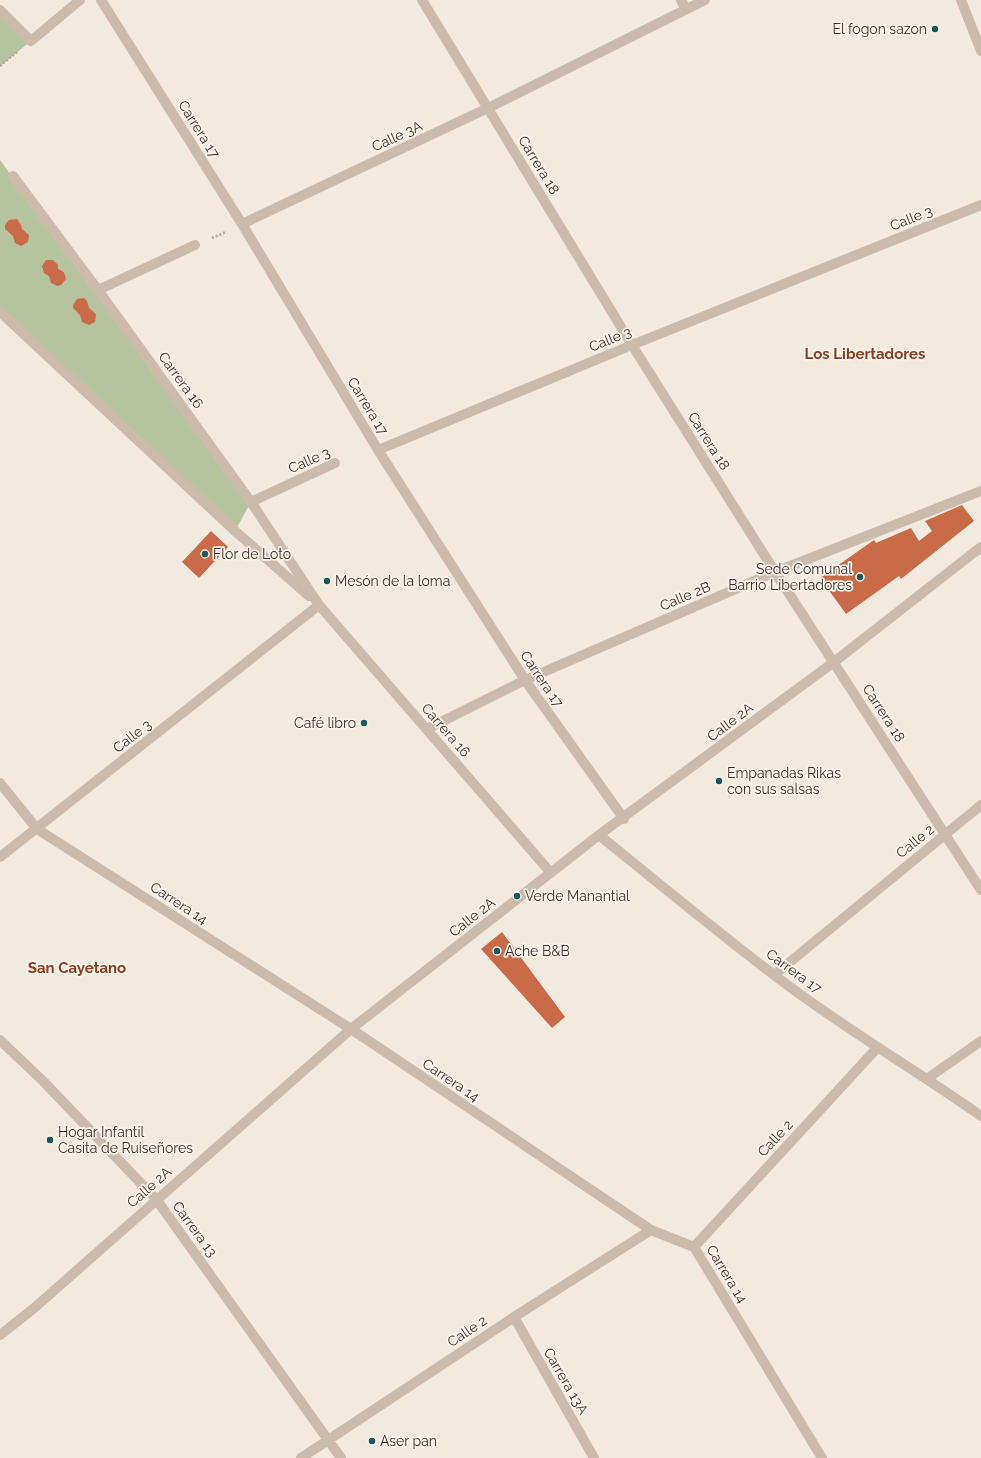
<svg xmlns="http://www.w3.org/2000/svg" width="981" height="1458" viewBox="0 0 981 1458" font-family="Raleway,sans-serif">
<rect width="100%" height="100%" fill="#f3eadf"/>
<path fill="#b5c39e" d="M0 10 31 41 0 66Z
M0 160 251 502 235 531 0 312Z"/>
<path fill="#c96b48" d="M17 219 21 225 22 229 29 235 28 242 21 246 15 243 13 236 5 229V225L9 220Z
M46 260H53L58 265V269L64 272 66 279 61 285 58 286 51 283 49 276 44 273 42 266Z
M84 298 87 301 89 308 96 314 95 322 89 325 82 322 80 315 73 308V305L77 299Z
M962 505 974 521 901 579 899 576 846 614 820 578 874 540 876 543 911 528 919 541 932 531 925 521Z
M211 531 228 547 199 578 182 562Z
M502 932 565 1017 552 1028 481 949Z"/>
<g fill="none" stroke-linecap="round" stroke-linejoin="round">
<path stroke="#b8a594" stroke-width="2.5" stroke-dasharray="2 2" stroke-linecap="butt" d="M0 66 17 52
M212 238 226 232"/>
<path stroke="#cba" stroke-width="10" d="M101 0 242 224 378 450 525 680 624 819
M422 0 632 345 775 572 981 890
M681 0 686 9
M961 0 981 51
M0 10 31 41 80 0
M13 176 98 290 251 502 319 605 551 873
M242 224 488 108 705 0
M98 290 195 245
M0 312 235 531 309 596
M378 450 632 345 981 205
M251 502 335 463
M427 729 525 680 775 572 981 491
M0 783 37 829 351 1029 651 1230 694 1247 822 1458
M599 835C657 882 715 930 774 975 840 1026 913 1068 981 1116
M0 857 319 605
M774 975 981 805
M0 1040 43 1081 156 1199 341 1458
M928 1078 981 1041
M694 1247 877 1048
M514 1317 594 1458
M0 1335 33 1309 351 1029 599 835 834 662 981 547
M301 1458 514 1317 651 1230"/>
</g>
<g fill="#1e565d" stroke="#fbf4ec" stroke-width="1.5">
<circle cx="935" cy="29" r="4"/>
<circle cx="205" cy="554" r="4"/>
<circle cx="860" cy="577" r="4"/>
<circle cx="327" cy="581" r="4"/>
<circle cx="364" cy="723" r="4"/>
<circle cx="719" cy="781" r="4"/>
<circle cx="517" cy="896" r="4"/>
<circle cx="497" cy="951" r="4"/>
<circle cx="50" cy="1140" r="4"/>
<circle cx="372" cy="1441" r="4"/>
</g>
<g text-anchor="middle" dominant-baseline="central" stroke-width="3.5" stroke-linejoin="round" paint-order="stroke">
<g font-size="14" fill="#3a2f2a" stroke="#fbf4ec" text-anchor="start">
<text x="927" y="29" text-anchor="end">El fogon sazon</text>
<text x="213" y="554">Flor de Loto</text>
<text x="852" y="569" text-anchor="end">Sede Comunal<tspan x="852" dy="16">Barrio Libertadores</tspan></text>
<text x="335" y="581">Mesón de la loma</text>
<text x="356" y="723" text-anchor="end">Café libro</text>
<text x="727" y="773">Empanadas Rikas<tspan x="727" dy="16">con sus salsas</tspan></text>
<text x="525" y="896">Verde Manantial</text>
<text x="505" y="951">Ache B&amp;B</text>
<text x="58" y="1132">Hogar Infantil<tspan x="58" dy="16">Casita de Ruiseñores</tspan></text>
<text x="380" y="1441">Aser pan</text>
</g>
<g font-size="14" fill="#3a2f2a" stroke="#fbf4ec">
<text transform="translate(199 129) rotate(58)">Carrera 17</text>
<text transform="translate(397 136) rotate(-25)">Calle 3A</text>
<text transform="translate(539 165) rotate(59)">Carrera 18</text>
<text transform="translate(911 218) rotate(-22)">Calle 3</text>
<text transform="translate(610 339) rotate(-22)">Calle 3</text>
<text transform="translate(181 380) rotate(54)">Carrera 16</text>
<text transform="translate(368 406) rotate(59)">Carrera 17</text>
<text transform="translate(709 441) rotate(58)">Carrera 18</text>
<text transform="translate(309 460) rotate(-24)">Calle 3</text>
<text transform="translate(685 596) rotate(-23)">Calle 2B</text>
<text transform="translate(542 679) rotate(56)">Carrera 17</text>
<text transform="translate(884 713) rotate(57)">Carrera 18</text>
<text transform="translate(730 722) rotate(-37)">Calle 2A</text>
<text transform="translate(446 730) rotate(49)">Carrera 16</text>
<text transform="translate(132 736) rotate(-38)">Calle 3</text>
<text transform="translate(915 841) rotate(-39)">Calle 2</text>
<text transform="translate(179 903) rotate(33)">Carrera 14</text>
<text transform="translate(472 917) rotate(-38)">Calle 2A</text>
<text transform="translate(794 971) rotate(36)">Carrera 17</text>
<text transform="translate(451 1080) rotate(34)">Carrera 14</text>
<text transform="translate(775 1138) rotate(-47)">Calle 2</text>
<text transform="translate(149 1187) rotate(-41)">Calle 2A</text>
<text transform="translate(195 1229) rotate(54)">Carrera 13</text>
<text transform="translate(727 1274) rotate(59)">Carrera 14</text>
<text transform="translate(467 1331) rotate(-34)">Calle 2</text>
<text transform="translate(566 1381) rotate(60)">Carrera 13A</text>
</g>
<g font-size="15" font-weight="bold" fill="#8b3d20" stroke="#fbf4ec">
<text x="865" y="354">Los Libertadores</text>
<text x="77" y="968">San Cayetano</text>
</g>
</g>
</svg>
